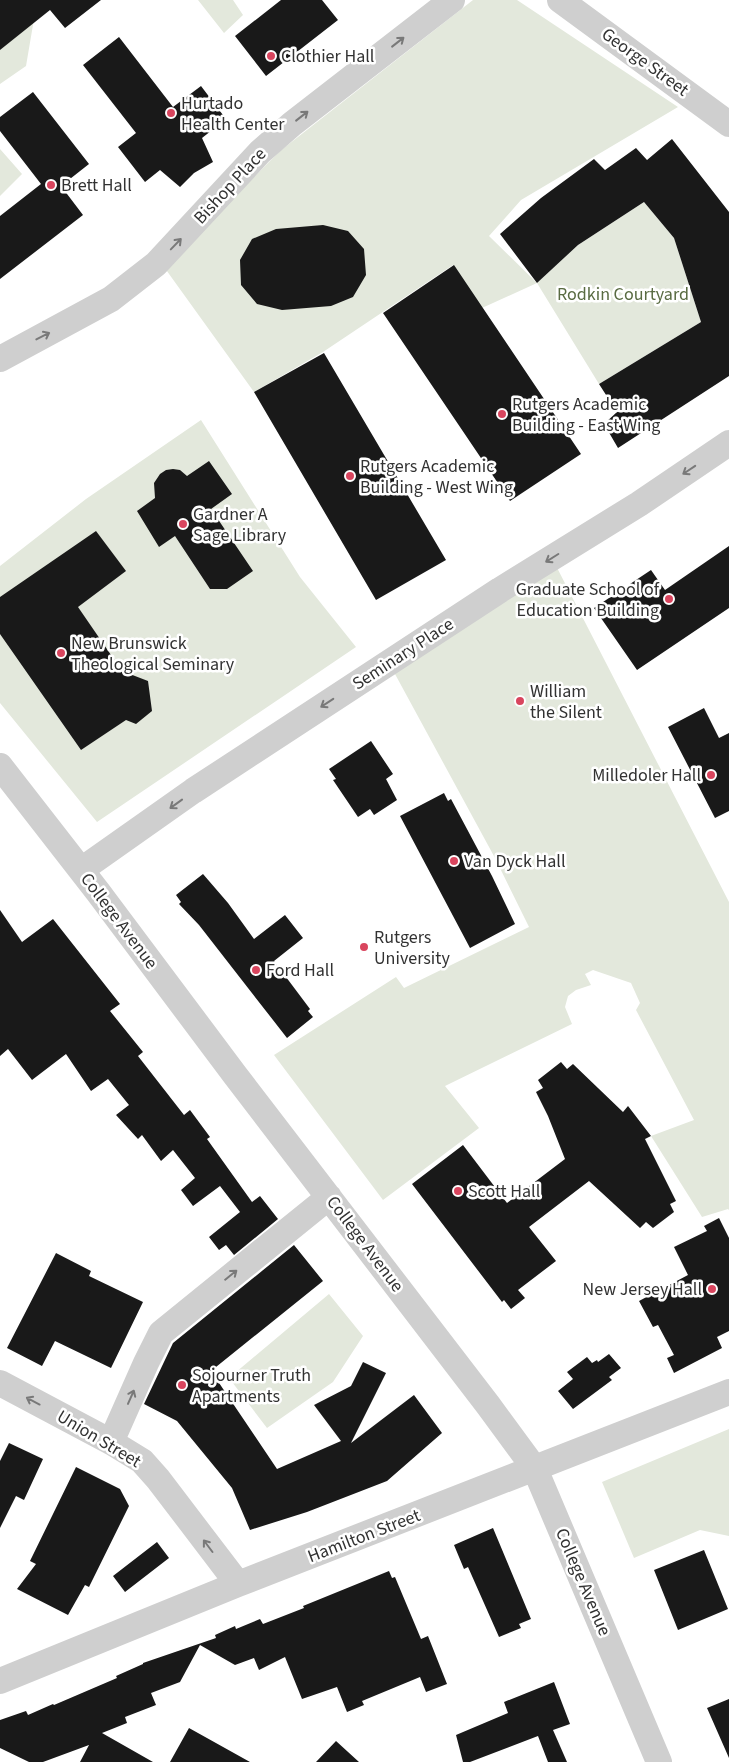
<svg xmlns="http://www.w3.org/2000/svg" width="729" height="1762" viewBox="0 0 729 1762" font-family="'Source Sans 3',sans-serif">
<rect width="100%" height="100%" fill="#fff"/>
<path fill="#e3e8dc" d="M0 0 34 19 26 66 0 84Z
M198 0H233L243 15 224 33Z
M473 0H517L678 107 521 200 489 236 537 283 578 245 644 202 674 238 701 322 599 384 537 283 482 308 453 265 323 352 254 392 164 267 280 151Z
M0 149 22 174 0 196Z
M201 420 300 577 356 647 97 822 0 703V566L86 499Z
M552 558 729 902V1210L728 1209 702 1217 651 1136 694 1120 636 1010 640 1003 631 983 593 970 585 974 591 985 576 990 568 996 565 1007 572 1024 445 1086 479 1128 383 1200 274 1055 396 977 404 988 529 927 495 858 389 663Z
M329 1294 363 1336 333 1382 267 1428 229 1378Z
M729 1429V1536L700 1530 634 1558 602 1482Z"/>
<path fill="#191919" d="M0 0H101L65 28 50 10 0 50Z
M281 0H322L338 20 266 76 235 36Z
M119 37 173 107 201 86 226 119 202 138 213 162 194 173 180 187 160 170 145 182 118 147 136 133 83 65Z
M33 92 89 164 61 186 83 215 0 279V216L41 184 0 131V117Z
M672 139 729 212V376L618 448 604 424 617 412 599 384 701 322 674 238 644 202 578 245 537 283 500 234 541 198 594 159 605 170 636 148 647 160Z
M323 225 348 231 364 249 366 275 353 297 331 306 282 310 257 304 241 285 240 260 252 239 276 229Z
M454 265 581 454 510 501 383 313Z
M324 353 446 560 376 600 254 392Z
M209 461 232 494 211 509 253 571 227 589H210L175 536 159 547 137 511 155 498 154 483 160 474 166 470 173 469 180 470 187 476Z
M96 531 126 571 78 607 122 671 148 681 152 711 136 724 126 720 81 750 0 634V597Z
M729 546V608L637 670 594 608 651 570 665 590Z
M704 708 719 738 729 733V811L715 818 668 727Z
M371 741 393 774 386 779 397 800 374 815 370 809 358 817 333 780 336 779 329 769Z
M444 793 448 801 451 799 492 876 515 924 470 948 400 816Z
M203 874 228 903 254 939 285 915 303 938 274 961 310 1009 308 1011 313 1017 287 1038 199 925 179 904 181 902 176 895Z
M0 910 22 942 53 919 120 1004 110 1011 143 1052 138 1056 184 1115 190 1110 210 1137 207 1139 252 1202 260 1196 278 1219 234 1255 226 1245 219 1250 209 1237 240 1212 220 1186 193 1206 181 1190 195 1178 173 1150 161 1161 142 1135 138 1139 116 1115 129 1105 108 1079 91 1091 66 1054 32 1080 8 1049 0 1056Z
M561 1062 567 1069 573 1064 623 1112 628 1106 651 1136 645 1139 676 1201 670 1204 674 1212 653 1228 646 1222 640 1228 589 1181 529 1227 556 1261 518 1290 525 1298 511 1309 504 1300 502 1302 412 1184 463 1145 507 1203 565 1159 548 1116 536 1092 543 1088 538 1080Z
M719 1218 729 1238V1331L717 1337 722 1348 674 1373 667 1358 674 1355 658 1325 653 1327 639 1301 688 1275 674 1247 707 1231 704 1226Z
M294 1245 323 1281 211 1371 277 1469 341 1441 314 1405 351 1386 363 1362 386 1373 351 1443 414 1395 442 1433 387 1481 307 1512 250 1530 232 1488 177 1421 144 1404 173 1343Z
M56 1253 91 1271 89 1276 143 1302 111 1368 55 1341 42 1366 7 1348Z
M609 1354 621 1368 609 1377 612 1380 573 1409 558 1391 573 1379 567 1372 587 1357 592 1363 597 1360 598 1362Z
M9 1443 43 1459 24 1500 16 1496 0 1528V1461Z
M76 1467 120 1489 129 1506 89 1587 85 1585 68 1615 17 1589 36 1564 30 1561Z
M493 1528 531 1619 519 1624 521 1628 499 1637 468 1567 464 1569 454 1545Z
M157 1542 169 1558 125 1592 113 1576Z
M704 1550 728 1609 678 1630 654 1570Z
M389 1571 392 1578 395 1577 421 1639 428 1636 447 1684 426 1692 420 1677 362 1701 364 1705 347 1712 337 1687 302 1699 285 1657 259 1670 254 1658 235 1665 200 1645 180 1682 151 1693 156 1705 125 1717 127 1723 102 1733 153 1762H80L89 1745 43 1762H29L0 1748V1720L26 1711 28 1715 53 1704 54 1705 117 1678 116 1676 143 1664V1663L216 1638 215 1635 235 1626 236 1629 260 1619 263 1624 304 1608 303 1606Z
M554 1682 570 1724 553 1730 567 1762H548L538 1736 470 1762H463L456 1735 508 1713 504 1702Z
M729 1699V1758L707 1708Z
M189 1728 250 1762H170Z
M336 1741 359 1762H316Z"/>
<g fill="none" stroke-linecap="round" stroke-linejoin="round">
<path stroke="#cfcfcf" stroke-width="26" d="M560 0 729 124
M0 359 111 299 156 264 260 152 292 124 452 0
M0 766 98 892 235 1075 488 1405 535 1469 659 1762
M81 870 193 791 500 590 639 504 729 443
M0 1383 111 1442 142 1461 158 1479 238 1584
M111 1442 146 1363 161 1333 329 1197
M0 1681 238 1584 729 1392"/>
</g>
<defs><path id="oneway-shaft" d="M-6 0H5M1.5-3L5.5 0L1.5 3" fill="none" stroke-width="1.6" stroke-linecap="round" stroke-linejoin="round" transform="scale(1.25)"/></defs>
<g stroke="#797979">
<use href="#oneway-shaft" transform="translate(398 42) rotate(-38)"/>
<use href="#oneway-shaft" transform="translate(302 116) rotate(-38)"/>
<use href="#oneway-shaft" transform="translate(176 244) rotate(-46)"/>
<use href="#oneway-shaft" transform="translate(43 336) rotate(-27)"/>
<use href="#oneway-shaft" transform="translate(689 470) rotate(146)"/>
<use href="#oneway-shaft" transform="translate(552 558) rotate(148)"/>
<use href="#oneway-shaft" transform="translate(327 703) rotate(147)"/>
<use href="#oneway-shaft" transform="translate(176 804) rotate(144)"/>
<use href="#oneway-shaft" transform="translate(231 1275) rotate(-39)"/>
<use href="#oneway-shaft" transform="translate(131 1397) rotate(-66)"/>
<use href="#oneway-shaft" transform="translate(33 1401) rotate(-152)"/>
<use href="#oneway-shaft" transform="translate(208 1546) rotate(-127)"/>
</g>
<g fill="#d9455e" stroke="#fff" stroke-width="2">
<circle cx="271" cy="56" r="5"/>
<circle cx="171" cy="113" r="5"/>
<circle cx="51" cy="185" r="5"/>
<circle cx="502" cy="414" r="5"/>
<circle cx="350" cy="476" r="5"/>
<circle cx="183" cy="524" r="5"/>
<circle cx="669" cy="599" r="5"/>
<circle cx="61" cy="653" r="5"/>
<circle cx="520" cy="701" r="5"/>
<circle cx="711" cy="775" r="5"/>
<circle cx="454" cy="861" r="5"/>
<circle cx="364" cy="947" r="5"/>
<circle cx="256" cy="970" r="5"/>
<circle cx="458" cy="1191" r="5"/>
<circle cx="712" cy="1289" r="5"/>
<circle cx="182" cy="1385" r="5"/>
</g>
<g text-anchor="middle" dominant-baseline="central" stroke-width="5" stroke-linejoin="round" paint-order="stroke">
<g font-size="18" fill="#323232" stroke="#fff" text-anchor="start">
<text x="281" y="56">Clothier Hall</text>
<text x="181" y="103">Hurtado<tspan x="181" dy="21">Health Center</tspan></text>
<text x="61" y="185">Brett Hall</text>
<text x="512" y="404">Rutgers Academic<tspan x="512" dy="21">Building - East Wing</tspan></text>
<text x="360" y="466">Rutgers Academic<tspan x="360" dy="21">Building - West Wing</tspan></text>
<text x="193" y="514">Gardner A<tspan x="193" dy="21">Sage Library</tspan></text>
<text x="659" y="589" text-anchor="end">Graduate School of<tspan x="659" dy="21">Education Building</tspan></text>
<text x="71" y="643">New Brunswick<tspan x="71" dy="21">Theological Seminary</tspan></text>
<text x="530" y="691">William<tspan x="530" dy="21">the Silent</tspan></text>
<text x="701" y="775" text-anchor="end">Milledoler Hall</text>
<text x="464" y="861">Van Dyck Hall</text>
<text x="374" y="937">Rutgers<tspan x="374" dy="21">University</tspan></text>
<text x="266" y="970">Ford Hall</text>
<text x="468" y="1191">Scott Hall</text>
<text x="702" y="1289" text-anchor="end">New Jersey Hall</text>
<text x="192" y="1375">Sojourner Truth<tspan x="192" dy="21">Apartments</tspan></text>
</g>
<g font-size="18" fill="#323232" stroke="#fff">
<text transform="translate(645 62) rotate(36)">George Street</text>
<text transform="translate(230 186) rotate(-47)">Bishop Place</text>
<text transform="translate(403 654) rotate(-33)">Seminary Place</text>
<text transform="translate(119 921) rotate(53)">College Avenue</text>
<text transform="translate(365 1244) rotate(53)">College Avenue</text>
<text transform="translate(99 1439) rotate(31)">Union Street</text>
<text transform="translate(364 1536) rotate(-21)">Hamilton Street</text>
<text transform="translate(583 1582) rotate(67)">College Avenue</text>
</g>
<g font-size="18" fill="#596b42" stroke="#fff">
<text x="623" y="294">Rodkin Courtyard</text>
</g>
</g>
</svg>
